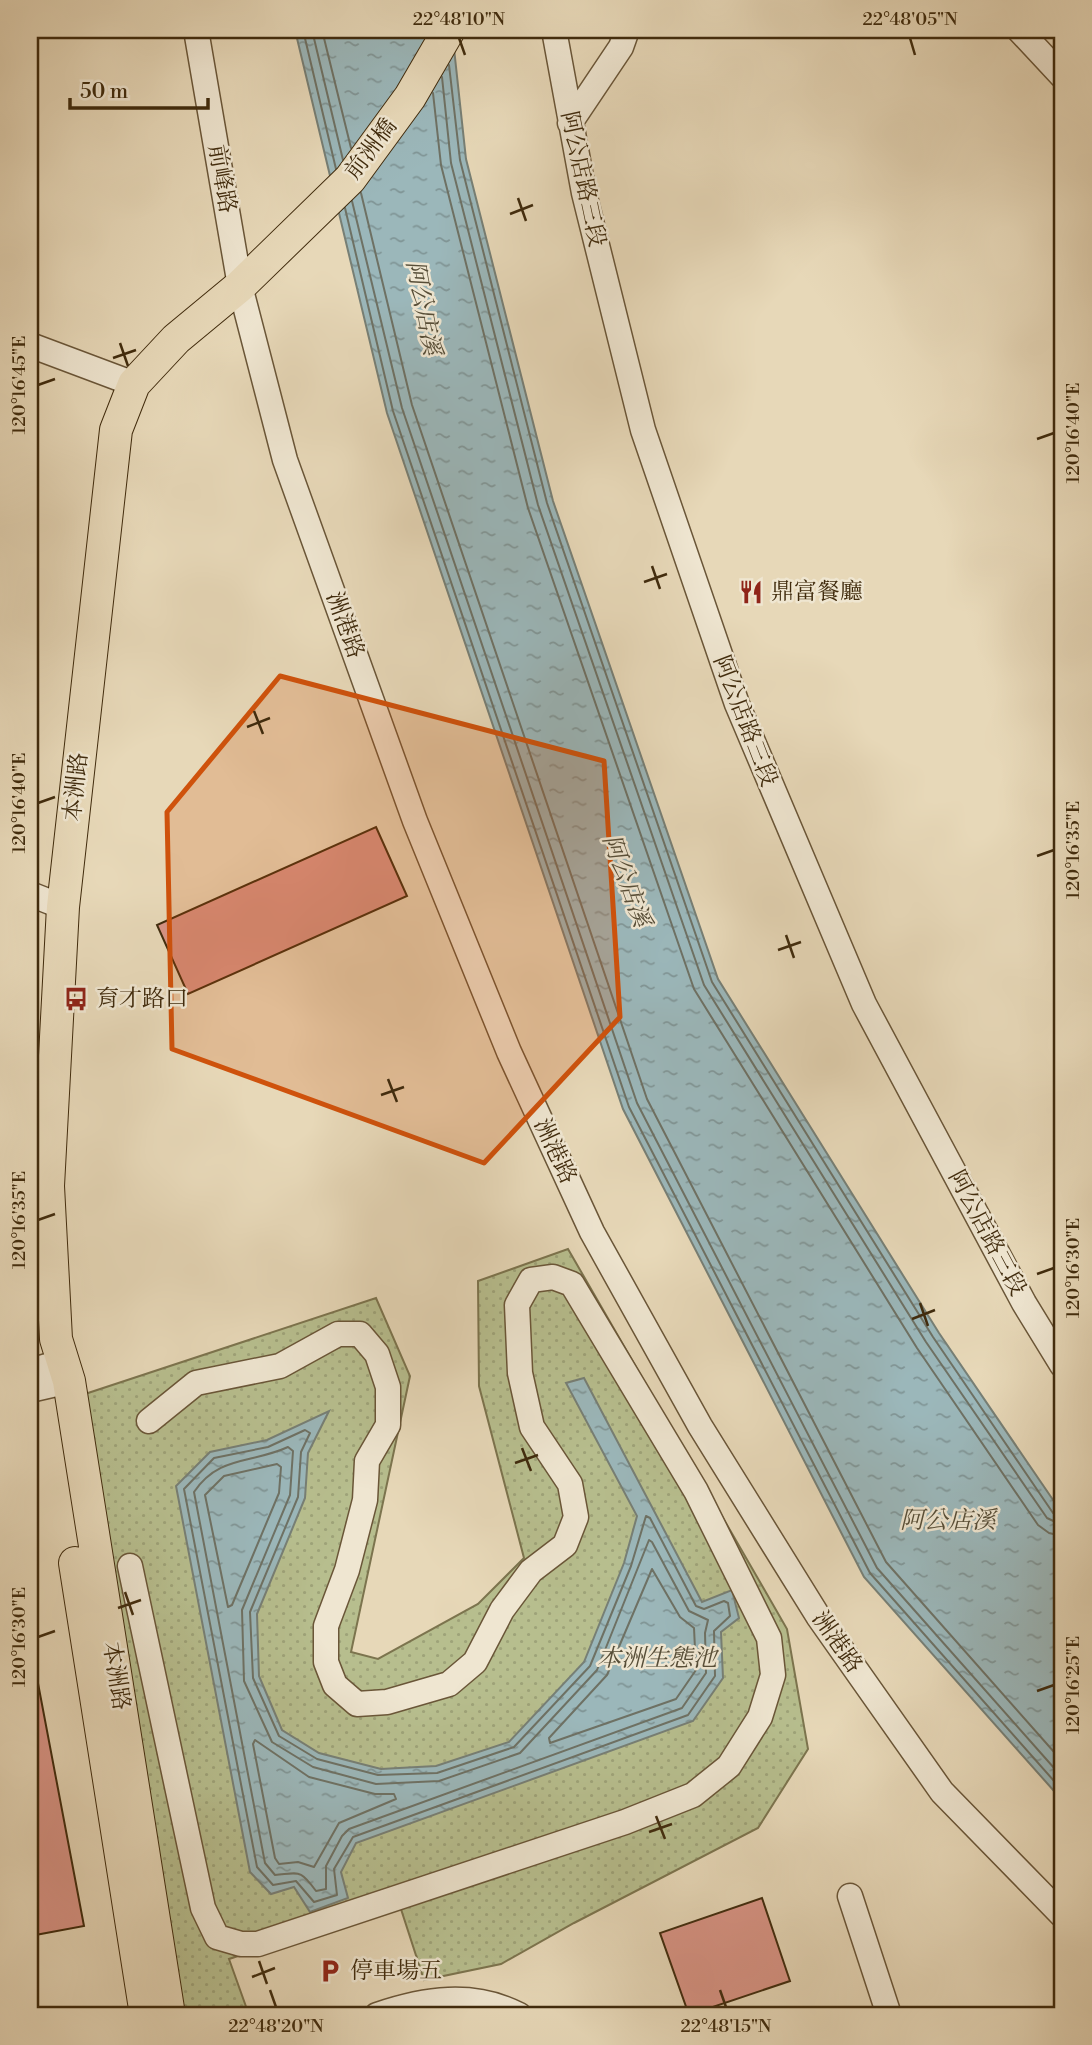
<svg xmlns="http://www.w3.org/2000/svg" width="1092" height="2045" viewBox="0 0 1092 2045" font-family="'Libre Bodoni','Noto Serif TC',serif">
<defs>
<pattern id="park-dots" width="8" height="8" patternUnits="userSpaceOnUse" patternTransform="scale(1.75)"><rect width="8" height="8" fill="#b7be8e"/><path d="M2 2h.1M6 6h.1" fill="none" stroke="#9ea379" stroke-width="1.8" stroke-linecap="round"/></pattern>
<pattern id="water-ripples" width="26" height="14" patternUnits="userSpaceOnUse" patternTransform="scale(1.75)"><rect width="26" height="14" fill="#9bb7ba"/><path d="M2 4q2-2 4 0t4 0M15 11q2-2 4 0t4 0" fill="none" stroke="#809596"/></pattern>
</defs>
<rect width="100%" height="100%" fill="#e7d8b8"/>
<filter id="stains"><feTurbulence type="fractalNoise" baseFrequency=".00286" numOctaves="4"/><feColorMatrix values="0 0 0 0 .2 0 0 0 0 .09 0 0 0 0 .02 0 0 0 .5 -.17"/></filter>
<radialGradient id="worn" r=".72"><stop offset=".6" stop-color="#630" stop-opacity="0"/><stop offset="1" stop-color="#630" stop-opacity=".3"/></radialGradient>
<path fill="url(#park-dots)" stroke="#7c744e" stroke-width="2" d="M568 1249 787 1629 808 1749 758 1828 574 1923 501 1964 424 1980 399 1903 229 1959 249 2015H183L85 1394 376 1298 410 1376 351 1652 378 1659 478 1604 524 1558 479 1386 478 1281Z"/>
<path fill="url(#water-ripples)" stroke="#777f75" stroke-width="2" d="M295 30H452L466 159 553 501 718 979 939 1333 1062 1513V1800L864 1577 623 1109 387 413Z
M584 1378 702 1602 732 1590 739 1618 721 1632 723 1678 693 1721 356 1843 341 1872 348 1898 310 1912 294 1887 271 1894 250 1872 176 1486 210 1452 267 1440 329 1411 308 1453 305 1498 257 1614 259 1676 282 1730 319 1753 381 1769 436 1766 509 1742 584 1662 624 1563 637 1516 566 1383Z"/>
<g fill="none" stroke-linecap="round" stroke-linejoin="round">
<path stroke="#6e7164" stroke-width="2" d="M303 30 336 169
M312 30 343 160
M322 30 351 148
M449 65 460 160 547 503 712 982 933 1337 1053 1513 1062 1516
M442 77 451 163 538 505 704 985 926 1342 1047 1518 1062 1525
M433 93 441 165 528 508 694 989 917 1348 1038 1525 1049 1533 1062 1536
M361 193 412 405 647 1099 886 1562 1062 1761
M352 201 402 408 637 1103 877 1568 1062 1777
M345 208 393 411 629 1107 870 1573 1062 1790
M305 1430 310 1433 301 1452 298 1497 250 1612 253 1678 279 1736 317 1759 378 1775 437 1773 514 1747 590 1666 631 1566 646 1516 650 1518 696 1606 704 1609 724 1601 728 1603 730 1616 714 1631 715 1676 688 1715 353 1837 334 1869 337 1895 314 1902 296 1881 273 1885 257 1867 184 1489 214 1458 268 1447Z
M288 1447 293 1451 290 1495 242 1610 244 1681 272 1742 313 1767 376 1784 439 1781 520 1753 597 1670 649 1540 652 1542 689 1611 708 1620 705 1633 706 1673 682 1708 349 1829 342 1836 326 1866V1889L316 1891C300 1869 300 1873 275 1875L265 1863 194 1492C219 1455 251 1464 288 1447Z
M277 1464 281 1467 279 1493 232 1605 228 1607 205 1495 224 1476Z
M652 1569 680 1617 694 1628 696 1670 676 1699 550 1743 549 1738 607 1675Z
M255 1740 309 1777 375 1794H394L396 1799 339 1823 314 1867 298 1862 279 1864 275 1858 253 1744Z"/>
</g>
<path fill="#d99486" stroke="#402b0d" stroke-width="2" d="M376 827 407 896 188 994 157 925Z
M37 1678 84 1926 30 1936V1679Z
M762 1898 790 1981 689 2015 660 1933Z"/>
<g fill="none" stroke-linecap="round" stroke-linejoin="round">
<g stroke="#6a5638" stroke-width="27">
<path id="minor" d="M196 30 240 286 285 460 415 821 509 1052 592 1232 700 1426 818 1616 942 1792 1062 1915
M554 30 584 193 643 430 737 704 864 1004 1024 1303 1062 1365
M1019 30 1062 76
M570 123 621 47 627 30
M30 345 134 384
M30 894 63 907
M30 1371 64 1361
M30 1390 69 1381
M130 1566 203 1908 217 1937 241 1944H258L625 1822 693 1795 729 1766 760 1717 773 1675 769 1638 696 1491 572 1284 553 1277 531 1280 517 1305 520 1373 532 1427 570 1484 576 1517 565 1545 531 1571 502 1610 475 1662 449 1684 387 1702 357 1704 335 1685 326 1662V1626L347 1570 365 1500 367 1461 388 1425V1387L377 1354 360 1334H338L280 1366 196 1383 149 1421
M850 1896 889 2015
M377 2015C424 1999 473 1991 519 2015"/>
</g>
<g stroke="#402b0d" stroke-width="34">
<path id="major" d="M75 1563 146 2015
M169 2015 69 1381 56 1339 48 1186 63 907 116 430 134 384 176 339 240 286 350 179 410 97 449 30"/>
</g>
<use href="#minor" stroke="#efe6d1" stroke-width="24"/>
<use href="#major" stroke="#e7d8b8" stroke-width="32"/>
</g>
<path fill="#cf520c" fill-opacity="0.2" stroke="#cf520c" stroke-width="5" stroke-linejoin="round" d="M280 676 604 761 620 1017 484 1163 172 1049 167 812Z"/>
<path fill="none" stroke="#402b0d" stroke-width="2.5" d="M459 38 465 55M910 38 915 55M518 198 526 221M510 214 533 205M120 343 128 366M113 358 136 350M38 385 55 379M1037 439 1054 433M652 566 660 589M644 582 667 574M254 711 263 734M247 727 270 718M38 803 55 797M1037 856 1054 850M786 935 794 958M778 950 801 942M388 1079 397 1102M381 1095 404 1087M38 1220 55 1214M1037 1274 1054 1268M920 1303 928 1326M912 1319 935 1310M522 1448 531 1471M515 1463 538 1455M125 1592 133 1615M118 1608 141 1600M38 1637 55 1631M1037 1691 1054 1685M656 1816 665 1839M649 1832 672 1824M259 1961 267 1984M252 1977 275 1968M270 1990 276 2007M720 1990 726 2007"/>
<defs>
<g id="restaurant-bare" transform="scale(1.89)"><path d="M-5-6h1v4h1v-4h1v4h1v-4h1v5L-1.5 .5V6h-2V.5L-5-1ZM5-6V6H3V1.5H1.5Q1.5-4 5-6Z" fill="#8f2418" stroke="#efe6d1" stroke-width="2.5" paint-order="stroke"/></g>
<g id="bus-bare" transform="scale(1.89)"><path d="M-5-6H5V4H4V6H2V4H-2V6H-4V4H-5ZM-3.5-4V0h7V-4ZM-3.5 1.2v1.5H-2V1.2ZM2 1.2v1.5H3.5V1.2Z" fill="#8f2418" stroke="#efe6d1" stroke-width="2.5" paint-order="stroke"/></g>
<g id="parking-bare" transform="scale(1.89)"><path d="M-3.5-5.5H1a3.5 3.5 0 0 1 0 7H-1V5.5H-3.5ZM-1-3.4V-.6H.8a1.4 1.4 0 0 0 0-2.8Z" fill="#8f2418" stroke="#efe6d1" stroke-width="2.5" paint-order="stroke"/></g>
</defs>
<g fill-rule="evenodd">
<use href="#restaurant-bare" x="751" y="592"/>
<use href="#bus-bare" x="76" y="999"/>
<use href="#parking-bare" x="330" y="1971"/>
</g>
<g text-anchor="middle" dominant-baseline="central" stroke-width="5" stroke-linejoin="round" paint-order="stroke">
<g font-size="23" fill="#402b0d" stroke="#efe6d1">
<text transform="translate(371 149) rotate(-53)">前洲橋</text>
<text transform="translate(222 179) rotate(80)">前峰路</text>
<text transform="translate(583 179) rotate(78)">阿公店路三段</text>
<text transform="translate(345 625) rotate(70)">洲港路</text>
<text transform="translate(745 721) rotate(69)">阿公店路三段</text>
<text transform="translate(76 787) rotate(-84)">本洲路</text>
<text transform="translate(555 1151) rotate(65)">洲港路</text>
<text transform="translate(987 1233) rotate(62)">阿公店路三段</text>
<text transform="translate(837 1642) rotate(55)">洲港路</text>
<text transform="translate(116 1676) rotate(81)">本洲路</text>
</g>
<g font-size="23" fill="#402b0d" stroke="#efe6d1" text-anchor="start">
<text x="771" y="592">鼎富餐廳</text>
<text x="96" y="999">育才路口</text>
<text x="350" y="1971">停車場五</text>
</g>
<g font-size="24" font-style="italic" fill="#574e38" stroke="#efe6d1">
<text transform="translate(423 308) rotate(79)">阿公店溪</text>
<text transform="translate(626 881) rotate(70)">阿公店溪</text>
<text x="948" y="1521">阿公店溪</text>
<text x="657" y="1659">本洲生態池</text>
</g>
</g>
<rect width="1092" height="2045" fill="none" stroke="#e7d8b8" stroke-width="77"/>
<path d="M70 98v10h138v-10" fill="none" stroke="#402b0d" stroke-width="3.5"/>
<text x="80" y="98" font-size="21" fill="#402b0d" stroke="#efe6d1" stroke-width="5" paint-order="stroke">50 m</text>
<rect x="38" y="38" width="1016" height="1969" fill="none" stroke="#402b0d" stroke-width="2.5"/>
<g font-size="18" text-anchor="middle" fill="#402b0d">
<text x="459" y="25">22°48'10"N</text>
<text x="910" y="25">22°48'05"N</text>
<text transform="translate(19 385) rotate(-90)" y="6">120°16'45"E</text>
<text transform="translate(1073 433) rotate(-90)" y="6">120°16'40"E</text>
<text transform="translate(19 803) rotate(-90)" y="6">120°16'40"E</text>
<text transform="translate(1073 850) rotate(-90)" y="6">120°16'35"E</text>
<text transform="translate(19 1220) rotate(-90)" y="6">120°16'35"E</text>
<text transform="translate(1073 1268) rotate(-90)" y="6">120°16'30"E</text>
<text transform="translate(19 1637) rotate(-90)" y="6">120°16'30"E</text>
<text transform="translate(1073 1685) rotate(-90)" y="6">120°16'25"E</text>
<text x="276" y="2032">22°48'20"N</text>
<text x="726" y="2032">22°48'15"N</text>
</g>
<rect width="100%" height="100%" filter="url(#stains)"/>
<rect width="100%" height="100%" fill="url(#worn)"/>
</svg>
